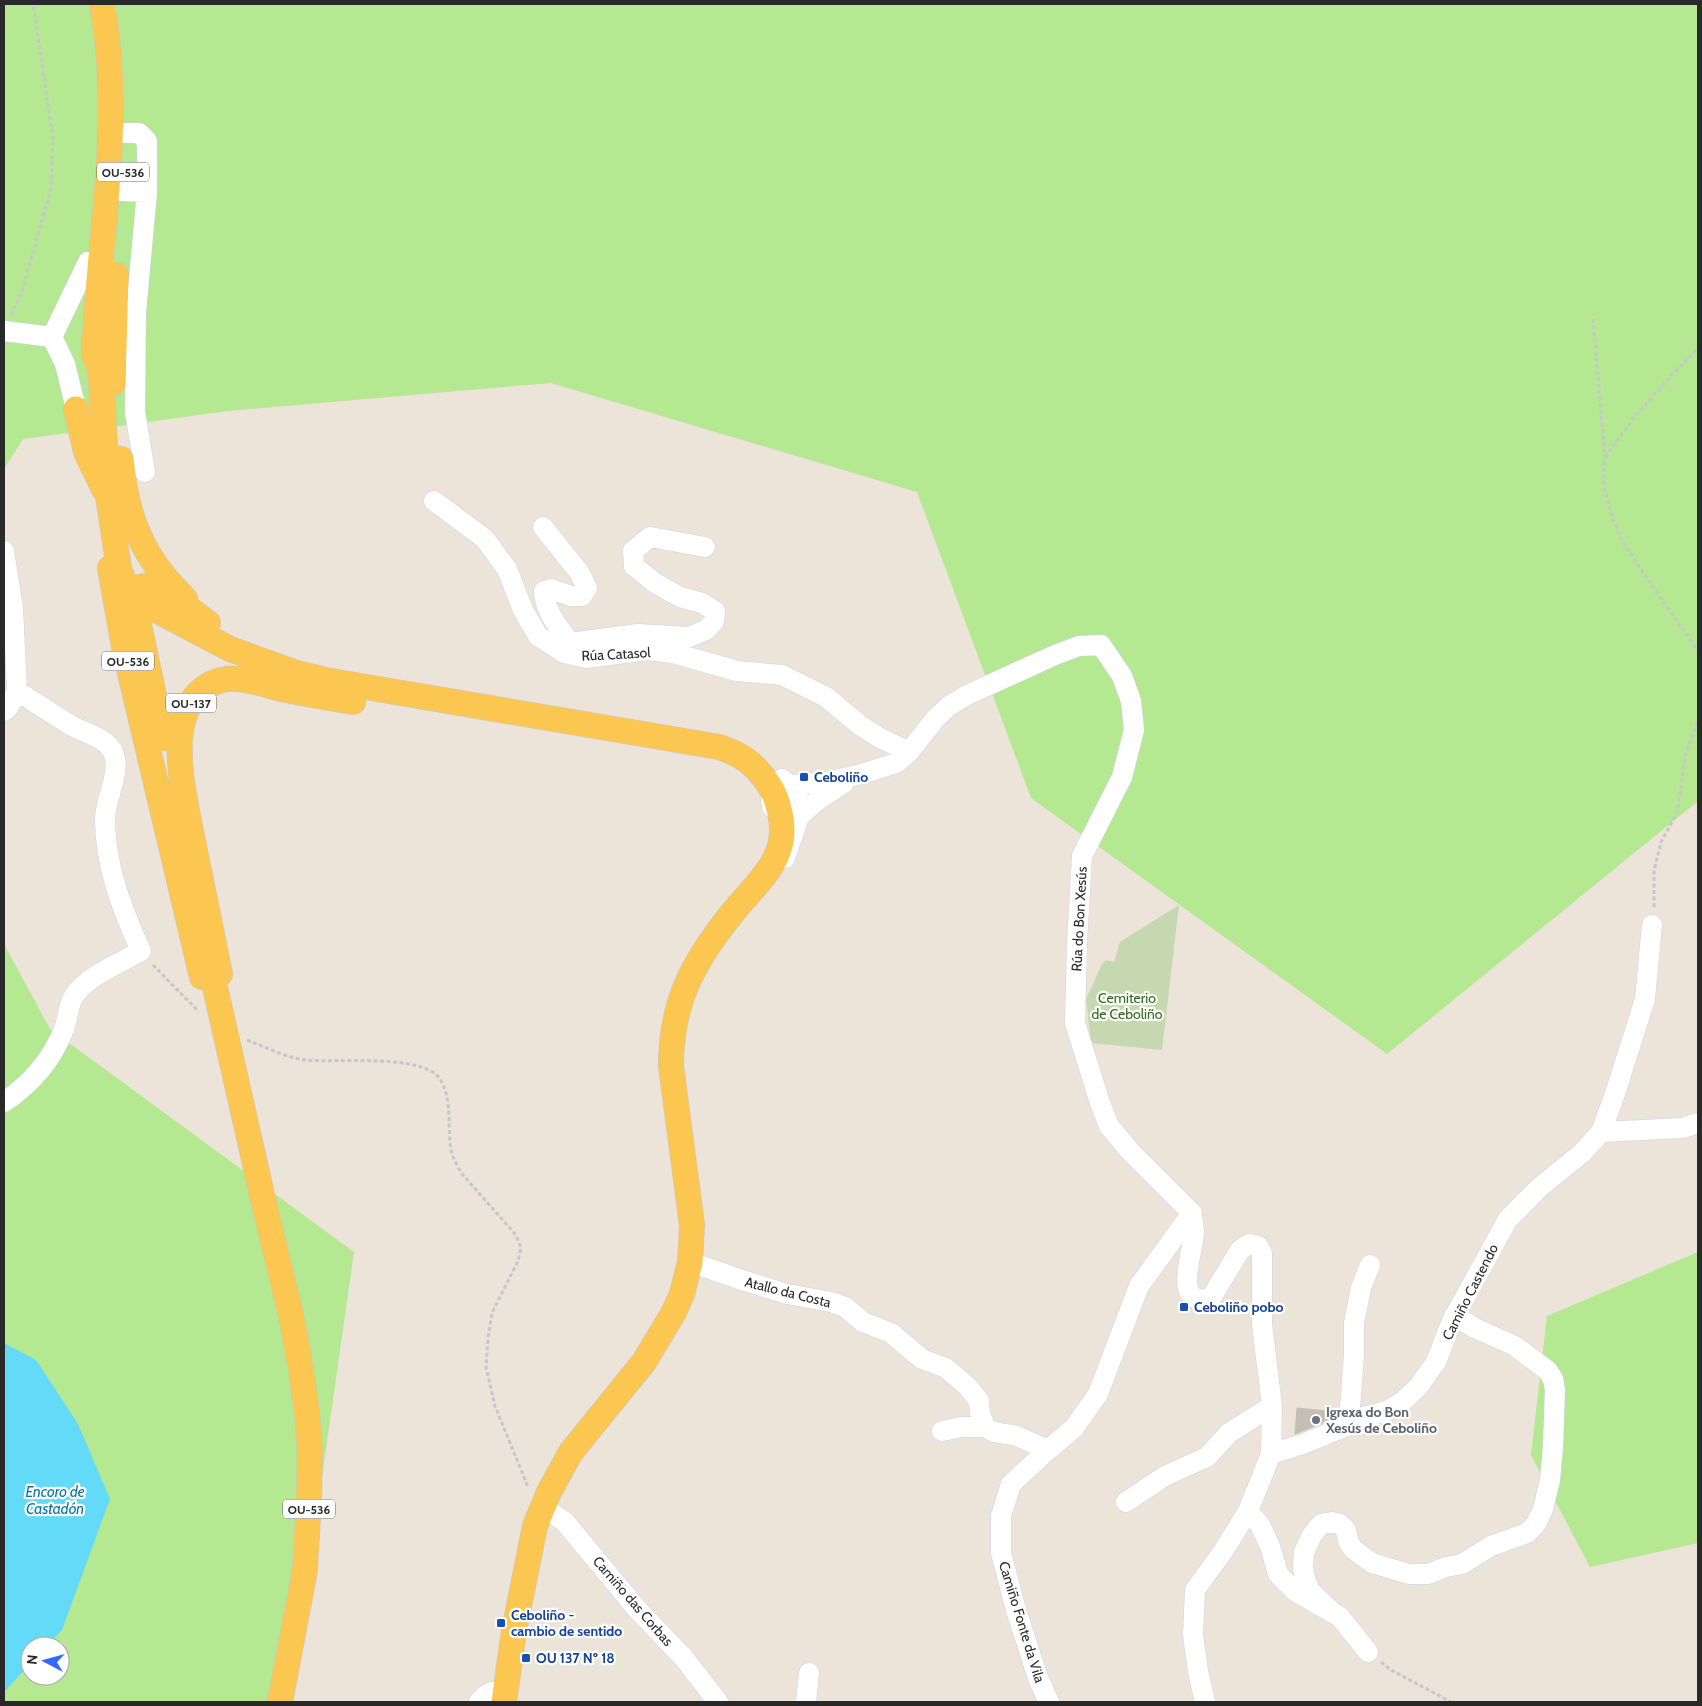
<svg xmlns="http://www.w3.org/2000/svg" width="1702" height="1706" viewBox="0 0 1702 1706" font-family="Cabin,sans-serif">
<rect width="100%" height="100%" fill="#ece3d9"/>
<path fill="#b4e891" fill-rule="evenodd" d="M4 4H1698V801L1387 1054 1031 798 917 492 551 383 228 411 23 439 4 469Z
M4 944 50 1029 354 1252 290 1702H4ZM30 1646H60V1676H30Z
M1698 1252V1543L1590 1567 1531 1455 1547 1316Z"/>
<path fill="#c6d8af" d="M1179 905 1162 1050 1091 1043 1086 999 1102 964 1106 960 1114 962 1120 942Z"/>
<path fill="#63daf7" d="M4 1343 36 1360 78 1424 110 1499 62 1630 47 1646H30V1664L4 1692Z"/>
<path fill="#c4beb5" stroke="#c8bfb3" d="M1297 1408 1338 1412V1413L1337 1417 1295 1434Z"/>
<g fill="none" stroke-linecap="round" stroke-linejoin="round">
<g stroke="#ced4e3" stroke-width="21">
<path id="minor" d="M125 133H139L147 141V192L136 312 135 412 145 472
M122 191 147 192
M4 331 52 337
M52 337 88 262
M52 337 65 364 76 409
M434 501 485 539 507 569 523 610 538 636 564 653 586 658 648 650 673 653 737 671 782 675 826 697 861 726 880 738 909 752
M543 527 579 572 587 588 582 596H571L551 589 544 591C545 612 558 626 570 643
M4 551 13 608 17 691C35 702 53 715 72 726 83 732 100 736 109 746 126 765 105 797 105 819 105 866 122 909 141 951 120 963 87 976 74 996 68 1005 68 1019 64 1029 52 1060 31 1084 4 1102
M564 653 570 643 638 634 689 637 706 630 714 621 715 611 702 603 680 597 655 583 634 566 633 551 650 537 705 547
M4 711 8 708 17 691
M782 779C794 788 800 796 801 811L785 858
M772 807 771 800 774 794 784 786 826 782 862 774 896 763 909 752 936 718 949 706 967 695 1055 655 1079 646 1101 645 1122 676 1131 701 1134 730 1122 777 1082 856 1077 944 1075 1023 1100 1103 1109 1126 1129 1150 1192 1213
M793 820 803 813 818 800 844 783
M1601 1132 1683 1128 1698 1123
M1192 1213C1192 1220 1194 1227 1194 1233 1193 1253 1171 1308 1211 1298L1240 1250 1249 1244 1258 1246 1262 1253V1325L1272 1406 1271 1454 1303 1444 1344 1427 1349 1421 1387 1411 1402 1402 1418 1387 1436 1362 1452 1321 1508 1219 1540 1187 1582 1153 1601 1132 1615 1094 1645 999 1652 925
M690 1262 742 1280 787 1294 831 1302 845 1307 863 1322 891 1333 922 1359 946 1368 968 1387 979 1401 980 1413 985 1427
M1349 1421 1354 1355V1323L1361 1288 1370 1265
M942 1431 962 1427H985L994 1432 1017 1436 1048 1450
M1126 1502 1165 1476 1207 1457 1229 1433 1272 1406
M543 1507 565 1522 637 1609 683 1657 718 1702
M1248 1511 1260 1525 1270 1546 1278 1574 1295 1591 1340 1617 1368 1652
M1332 1612 1310 1591 1305 1578 1303 1568 1304 1552 1312 1535 1321 1524 1332 1522 1340 1524 1346 1530 1348 1541 1353 1549 1372 1563 1409 1574H1428L1446 1567 1462 1564 1491 1546 1527 1533 1536 1524 1543 1509 1550 1480 1553 1446 1555 1390 1553 1379 1548 1371 1515 1346 1475 1328 1454 1316
M479 1702C487 1691 493 1691 506 1692
M806 1702 809 1673
M1049 1702 1038 1678 1016 1610 1001 1553V1516L1011 1484 1048 1450 1074 1428 1098 1394 1139 1286 1192 1213
M1205 1702 1198 1671 1193 1635 1195 1590 1224 1550 1248 1511 1271 1454"/>
</g>
<g stroke="#c7c7c7" stroke-width="26">
<path id="major" d="M94 339 101 379 108 496 119 569 126 587 154 609 230 649 296 673 325 680 719 747C743 755 755 764 769 785 775 794 778 803 780 813 790 854 763 877 739 905 724 923 708 944 697 964 678 996 671 1030 671 1066L692 1225 690 1262 682 1294 674 1312 644 1362 571 1452 549 1492 535 1526 514 1631 504 1702
M94 356C98 239 124 121 102 4
M113 383 116 275
M76 409 86 452 104 489
M121 459C125 500 133 533 157 567 165 579 176 589 185 599
M110 568 125 652 202 977
M131 587 163 738
M131 597C133 590 139 586 146 586 162 588 195 613 208 623
M220 974C212 933 203 892 195 851 188 816 173 756 183 721 188 700 204 682 227 679 245 677 265 685 282 689 306 694 329 698 353 702
M280 1702 305 1570 309 1497 310 1451 307 1413 301 1370 291 1315"/>
</g>
<path stroke="#c7c7c7" stroke-width="3" stroke-dasharray="4 2.5" stroke-linecap="butt" d="M11 315 22 292 51 188 53 139 33 4
M1593 319 1605 457 1603 481 1612 518 1623 542 1657 593 1698 651
M1605 457 1634 418 1667 380 1698 348
M1654 907V871L1661 842 1677 813 1686 753 1698 720
M153 965 199 1012
M247 1040C266 1047 286 1058 306 1060 334 1063 423 1053 440 1079 453 1100 447 1126 451 1150 453 1159 458 1167 462 1174L516 1235 521 1248 518 1261 492 1313 488 1338 486 1367 495 1406 528 1487
M1381 1662 1391 1670 1451 1702"/>
<use href="#minor" stroke="#fff" stroke-width="20"/>
<use href="#major" stroke="#fbc750" stroke-width="25"/>
<g stroke="#c7c7c7" stroke-width="26" stroke-linecap="butt">
<path id="major-bridge" d="M212 974 265 1208 291 1315"/>
</g>
<use href="#major-bridge" stroke="#fbc750" stroke-width="25"/>
</g>
<g fill="#1a4fb4" stroke="#fff" stroke-width="2">
<rect x="799" y="772" width="10" height="10" rx="2.5"/>
<rect x="1179" y="1302" width="10" height="10" rx="2.5"/>
<rect x="496" y="1618" width="10" height="10" rx="2.5"/>
<rect x="521" y="1653" width="10" height="10" rx="2.5"/>
</g>
<circle fill="#6b7280" stroke="#fff" stroke-width="2" cx="1316" cy="1420" r="5"/>
<g text-anchor="middle" dominant-baseline="central" stroke-width="4.5" stroke-linejoin="round" paint-order="stroke">
<g fill="#fff" stroke="#696969" stroke-width="1">
<rect x="97" y="162.5" width="52" height="19" rx="4"/>
<rect x="102" y="651.5" width="52" height="19" rx="4"/>
<rect x="166" y="693.5" width="50" height="19" rx="4"/>
<rect x="283" y="1499.5" width="52" height="19" rx="4"/>
</g>
<g font-size="12" font-weight="bold" fill="#292929">
<text x="123" y="172">OU-536</text>
<text x="128" y="661">OU-536</text>
<text x="191" y="703">OU-137</text>
<text x="309" y="1509">OU-536</text>
</g>
<g font-size="14" fill="#292929" stroke="#fff">
<text transform="translate(616 654) rotate(-3)">Rúa Catasol</text>
<text transform="translate(1079 919) rotate(-87)">Rúa do Bon Xesús</text>
<text transform="translate(788 1292) rotate(14)">Atallo da Costa</text>
<text transform="translate(1470 1292) rotate(-63)">Camiño Castendo</text>
<text transform="translate(633 1601) rotate(49)">Camiño das Corbas</text>
<text transform="translate(1022 1622) rotate(73)">Camiño Fonte da Vila</text>
</g>
<g font-size="14" font-weight="bold" fill="#164399" stroke="#fff" text-anchor="start">
<text x="814" y="777">Ceboliño</text>
<text x="1194" y="1307">Ceboliño pobo</text>
<text x="511" y="1615">Ceboliño -<tspan x="511" dy="16">cambio de sentido</tspan></text>
<text x="536" y="1658">OU 137 Nº 18</text>
</g>
<g font-size="14" fill="#2c6b14" stroke="#fff">
<text x="1127" y="998">Cemiterio<tspan x="1127" dy="16">de Ceboliño</tspan></text>
</g>
<g font-size="14" font-weight="bold" fill="#5b616d" stroke="#fff" text-anchor="start">
<text x="1326" y="1412">Igrexa do Bon<tspan x="1326" dy="16">Xesús de Ceboliño</tspan></text>
</g>
<g font-size="15" font-style="italic" fill="#0376a2" stroke="#fff">
<text x="55" y="1492">Encoro de<tspan x="55" dy="17">Castadón</tspan></text>
</g>
</g>
<rect width="1702" height="1706" fill="none" stroke="#292929" stroke-width="10"/>
<g transform="translate(45 1661) rotate(276)"><circle r="24" fill="#ffffff" stroke="#a9a9a9"/>
<path d="M0-4L9 19L0 12L-9 19Z" fill="#3467ff"/>
<text y="-8" font-size="14" font-weight="bold" text-anchor="middle" fill="#292929">N</text>
</g>
</svg>
